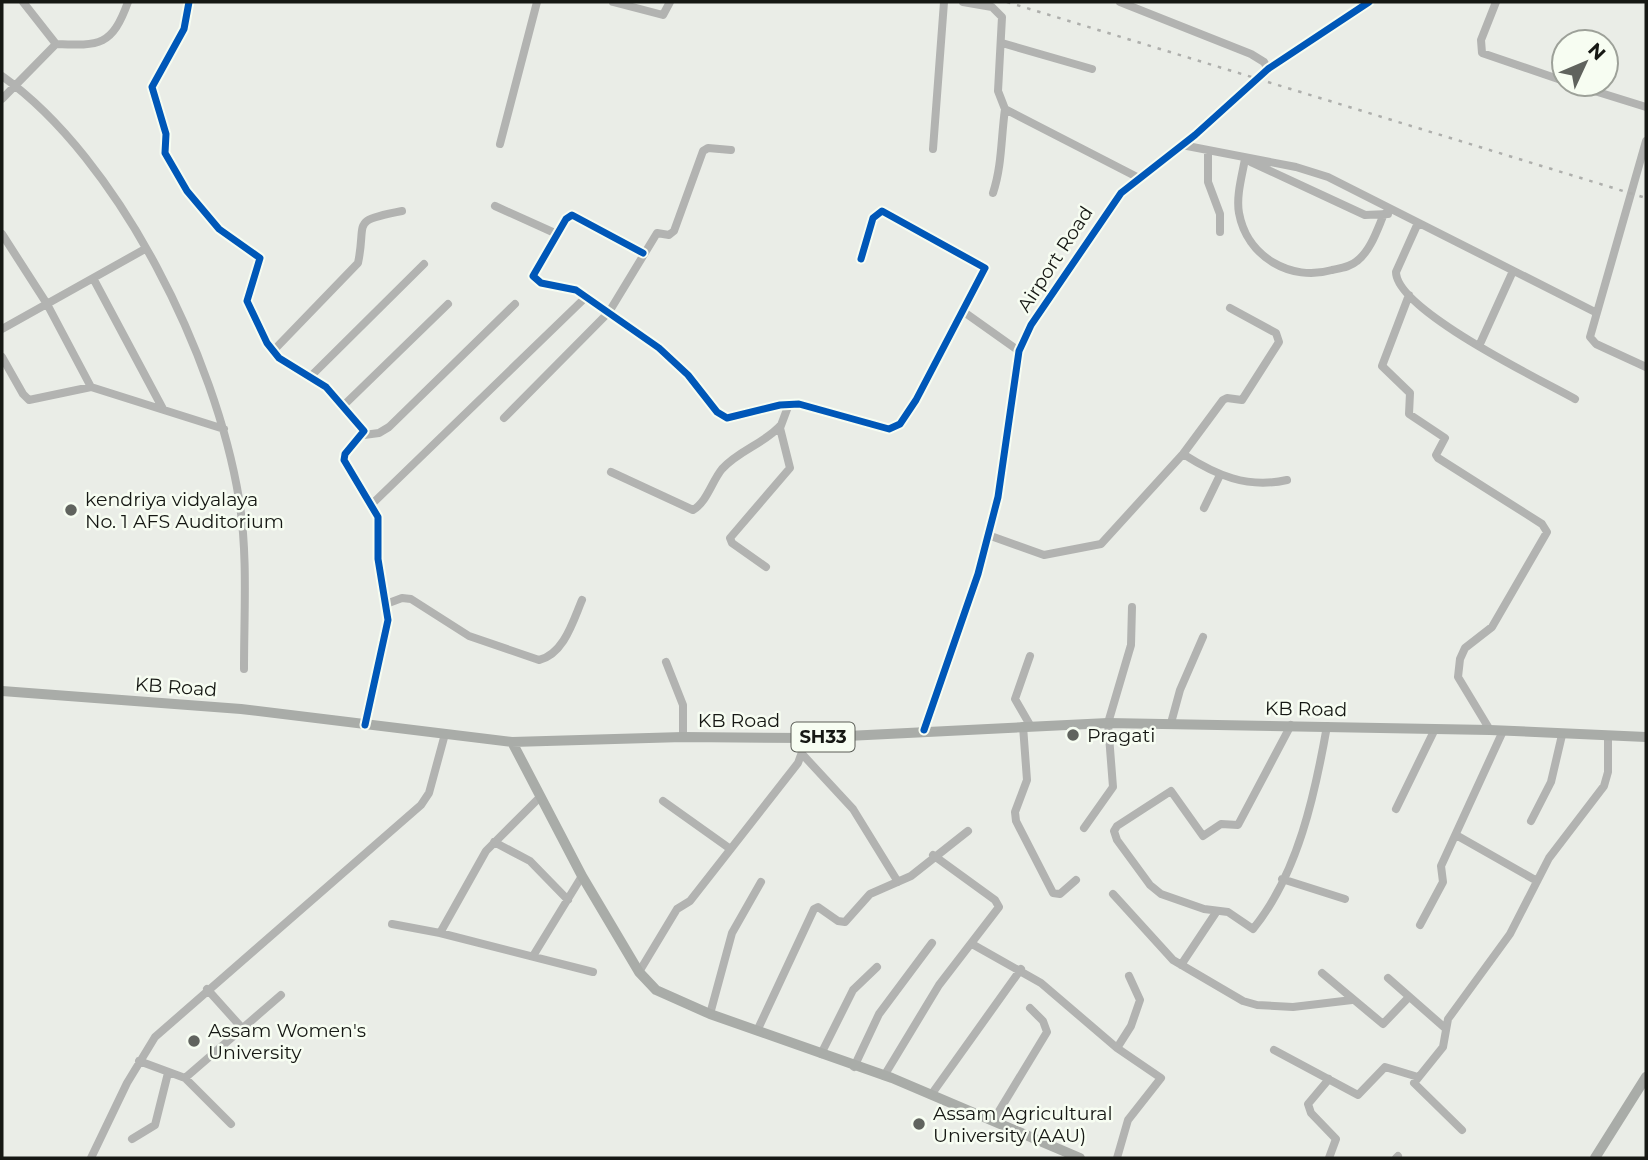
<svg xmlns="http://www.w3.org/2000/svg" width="1648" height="1160" viewBox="0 0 1648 1160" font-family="Montserrat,sans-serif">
<rect width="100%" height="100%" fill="#eaede7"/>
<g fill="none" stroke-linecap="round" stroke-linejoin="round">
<path stroke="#b2b3b1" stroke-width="8" d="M23 2 56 44C100 46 112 46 128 2
M189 2 184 29 152 87 166 134 165 153 187 191 219 229 260 258 247 301 267 343 279 358 326 387 364 431 345 454 344 460 378 517V559L388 620 365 725
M613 2 663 15 670 2
M963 2 992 7 1002 17 998 91 1005 109 1139 178
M1120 2 1251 54 1264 62 1268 69
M1496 2 1481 40 1482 53 1564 81
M1002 43 1092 69
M2 76C120 160 216 358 239 499 248 554 244 613 244 669
M1572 84 1646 107
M2 99 56 44
M1646 141 1590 337 1596 344 1646 367
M500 144 537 2
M1182 145 1296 167 1328 177 1595 312
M933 149 944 2
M1208 150V182L1220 214V232
M1245 159C1242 176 1236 196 1239 213 1247 257 1291 282 1332 270 1341 268 1350 267 1357 261 1371 250 1377 230 1384 214
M1251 162 1365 215 1388 214
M993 193C1002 166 1001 138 1005 109
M495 206 557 234
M1418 223 1396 272C1396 310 1541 380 1575 399
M2 234 47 304 91 387
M643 253 572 215 566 219 533 276 541 283 576 290 659 348 688 375 717 412 727 418 780 405 799 404 889 429 900 424 916 400 985 268 882 211 873 218 861 259
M93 278 163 409
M1409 295 1382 366 1410 393 1409 414 1445 438 1436 455 1438 458 1542 524 1547 532 1492 627 1465 648 1460 659 1458 677 1490 730
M964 312 1019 351
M2 329 145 249
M1479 346 1513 271
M273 351 358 263C367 221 349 221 402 211
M2 357 23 394 29 400 91 387 224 429
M311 376 424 264
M344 405 448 304
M504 418 609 312 657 233 669 235 674 231 703 151 708 148 731 150
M364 435 379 433 389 427 515 304
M1183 454C1216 475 1247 489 1287 480
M611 472 693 510C707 502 712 481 722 469 739 450 764 444 781 425
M372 504 587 296
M1204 508 1220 475
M988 535 1044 555 1101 544 1183 454 1223 400 1227 398 1242 400 1279 342 1276 333 1230 308
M766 567 732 543 730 538 790 468 780 428 789 404
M386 604 402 598 411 599 469 636 539 660C564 654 573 621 582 600
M666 662 683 705V737
M1171 723 1180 690 1203 637
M1030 725 1015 699 1030 656
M1291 725 1238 825 1221 824 1203 836 1171 791 1117 826 1114 831 1117 840 1150 885 1161 894 1204 909 1228 912 1253 929C1298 874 1315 794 1327 726
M1023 726 1027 780 1015 812 1016 821 1053 893 1060 894 1076 880
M924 730 978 574 998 497 1019 351 1031 325 1121 193 1195 135 1268 69 1369 2
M803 755 853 809 898 882
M663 801 729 848
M1396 809 1435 729
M1531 821 1551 782 1562 735
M1084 828 1113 787 1108 723 1131 645 1132 607
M1456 835 1537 881
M494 842 530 861 568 900
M1282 879 1345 899
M1113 894 1173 960 1243 1001 1257 1005 1293 1007 1352 1000
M392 924 440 933 593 972
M1420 925 1443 882 1441 866 1503 731
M440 933 486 851 539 798
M972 944 1041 983 1117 1048 1161 1078 1128 1120 1117 1158
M533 956 582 876
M1181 965 1217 911
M639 972 677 909 690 901 798 763 807 738
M1322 973 1383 1024 1408 998
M1388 978 1445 1028
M207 989 242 1028
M710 1014 732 933 761 882
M757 1031 814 909 818 907 838 921 845 922 870 894 911 876 968 831
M1117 1048 1131 1026 1140 1000 1129 976
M1274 1050 1358 1095 1385 1067 1418 1077
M821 1054 853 990 877 967
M139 1061 185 1078 281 995
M854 1067 879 1014 932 943
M884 1076 939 985 999 907 995 900 933 855
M185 1078 231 1124
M931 1095 1021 969
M993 1121 1047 1032 1043 1021 1030 1008
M1462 1130 1414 1083 1443 1047 1448 1019 1510 934 1549 858 1604 786 1608 772V737
M132 1139 155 1125 168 1073
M91 1158 127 1083 155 1037 421 805 429 793 445 734
M1329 1158 1336 1139 1311 1113 1308 1104 1329 1079
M1396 1158 1398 1156"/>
<path stroke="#a9aca8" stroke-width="10" d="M2 691 241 709 512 742 683 737 807 738 1108 723 1490 730 1646 737
M512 742 582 876 639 972 656 990 710 1014 892 1078 1080 1158
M1595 1158 1646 1077"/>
<path stroke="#aeafac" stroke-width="2.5" stroke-dasharray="3.5 7" stroke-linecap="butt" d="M1007 2 1646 198"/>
<g stroke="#f7fdf2" stroke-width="11">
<path id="cycleway" d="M189 2 184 29 152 87 166 134 165 153 187 191 219 229 260 258 247 301 267 343 279 358 326 387 364 431 345 454 344 460 378 517V559L388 620 365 725
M643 253 572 215 566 219 533 276 541 283 576 290 659 348 688 375 717 412 727 418 780 405 799 404 889 429 900 424 916 400 985 268 882 211 873 218 861 259
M924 730 978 574 998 497 1019 351 1031 325 1121 193 1195 135 1268 69 1369 2"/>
</g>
<use href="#cycleway" stroke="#0057b8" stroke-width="7"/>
</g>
<g fill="#60635e" stroke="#f7fdf2" stroke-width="2.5">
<circle cx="71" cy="510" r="7"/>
<circle cx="1073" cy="735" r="7"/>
<circle cx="194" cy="1041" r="7"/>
<circle cx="919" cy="1124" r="7"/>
</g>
<g text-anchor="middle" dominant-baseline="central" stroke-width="5" stroke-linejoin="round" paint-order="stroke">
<rect fill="#f7fdf2" stroke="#5a5d57" stroke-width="2" x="791.5" y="722.5" width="63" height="29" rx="5"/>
<g font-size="18" font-weight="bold" fill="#161814">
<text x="823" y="737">SH33</text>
</g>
<g font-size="19" fill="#161814" stroke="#f7fdf2">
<text transform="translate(1055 259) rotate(-57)">Airport Road</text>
<text transform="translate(176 687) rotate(4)">KB Road</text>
<text transform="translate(1306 709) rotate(1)">KB Road</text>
<text x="739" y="720">KB Road</text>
</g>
<g font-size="19" fill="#161814" stroke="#f7fdf2" text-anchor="start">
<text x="85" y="499">kendriya vidyalaya<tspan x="85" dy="22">No. 1 AFS Auditorium</tspan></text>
<text x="1087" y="735">Pragati</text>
<text x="208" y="1030">Assam Women's<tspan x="208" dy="22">University</tspan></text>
<text x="933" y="1113">Assam Agricultural<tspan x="933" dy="22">University (AAU)</tspan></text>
</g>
</g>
<rect width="1648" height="1160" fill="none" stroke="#161814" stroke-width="7"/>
<g transform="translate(1585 63) rotate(46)"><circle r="33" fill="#f7fdf2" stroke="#9da199" stroke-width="2"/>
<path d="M0-5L12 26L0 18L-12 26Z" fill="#60635e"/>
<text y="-10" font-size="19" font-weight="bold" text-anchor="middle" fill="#161814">N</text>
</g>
</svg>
